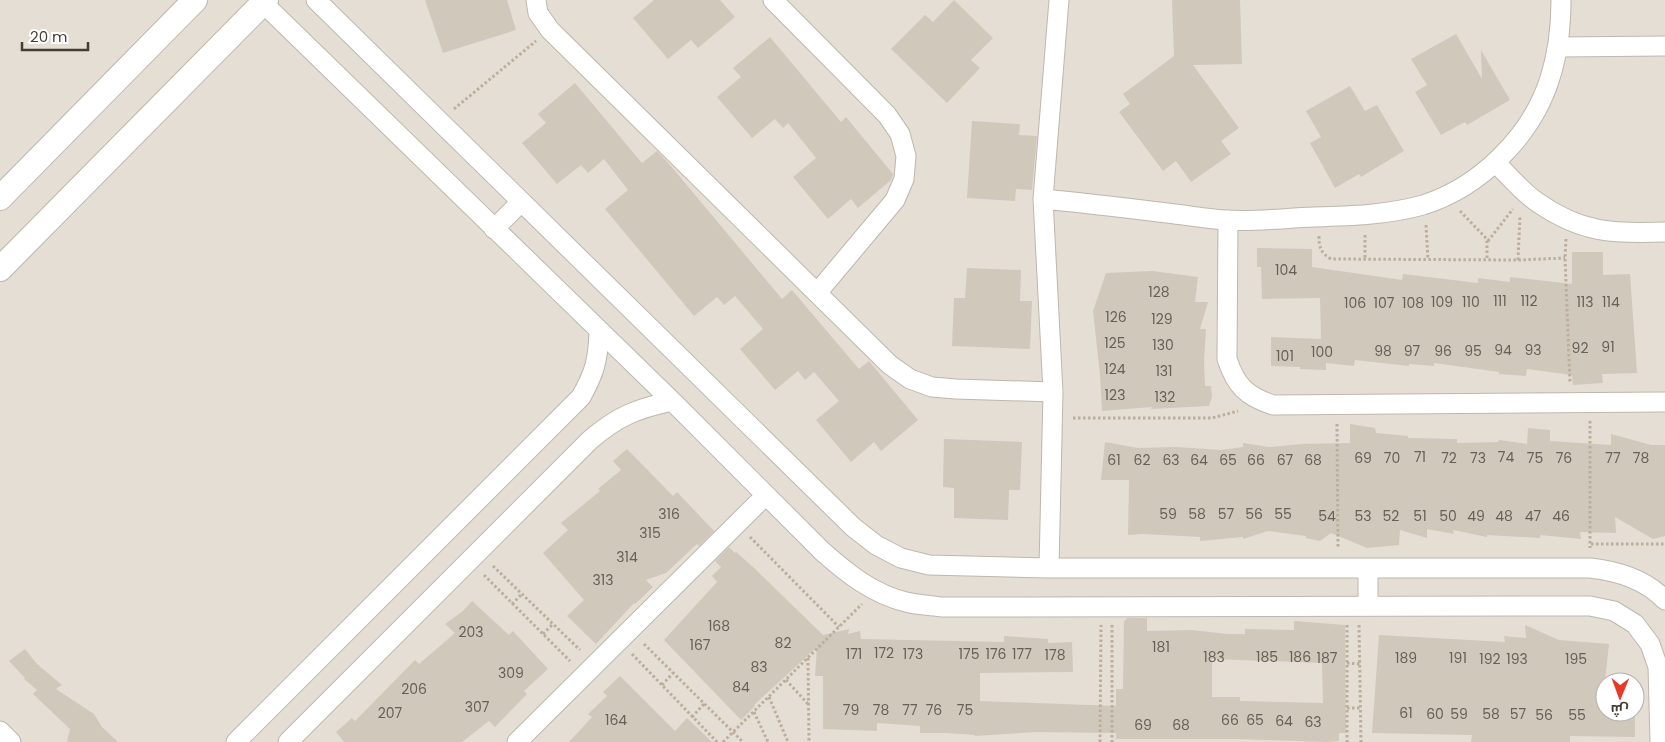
<svg xmlns="http://www.w3.org/2000/svg" width="1665" height="742" viewBox="0 0 1665 742" font-family="Poppins,Cairo,sans-serif">
<rect width="100%" height="100%" fill="#f1ede5"/>
<path fill="#e4ded4" fill-rule="evenodd" d="M0 0H1665V742H0ZM1605 682H1635V712H1605Z"/>
<path fill="#d1c8bc" fill-rule="evenodd" d="M425 0H507L516 30 443 53Z
M654 0H720L735 17 698 48 691 40 668 59 633 18Z
M954 0 993 38 971 60 980 68 947 103 891 49 925 15 933 22Z
M1172 0H1240L1242 64 1193 65 1239 128 1221 141 1231 154 1191 182 1176 161 1163 171 1119 112 1130 104 1123 94 1174 56Z
M1456 34 1482 79 1481 50 1510 100 1467 125 1465 122 1441 135 1415 92 1427 85 1411 59Z
M770 37 841 122 846 117 893 174 891 180 858 208 851 199 828 219 793 177 816 158 788 123 783 128 775 119 752 138 717 97 741 77 733 68Z
M575 83 642 163 657 151 670 165 782 299 792 290 859 369 869 361 918 420 881 451 874 442 851 462 816 420 839 401 814 372 805 380 798 371 775 390 740 349 763 329 735 296 724 305 717 297 694 316 605 209 628 190 604 159 588 173 581 165 557 184 522 143 546 123 538 114Z
M1350 86 1365 111 1377 105 1404 151 1361 177 1359 174 1335 188 1310 143 1321 137 1306 111Z
M972 121 1020 124 1019 135 1037 136 1032 190 1016 189 1015 201 967 198Z
M1257 248 1312 249V267L1402 280 1403 274 1478 283V278L1510 282V277L1572 284V252H1603V275L1630 274 1637 373 1602 374 1603 383 1573 385 1572 375 1527 369 1526 376 1499 374V372L1434 363V366L1409 364V366L1355 360 1354 366 1326 363V370L1300 369V367L1271 366V337L1321 339 1320 298 1262 299 1261 267H1257Z
M967 268 1021 270 1020 301H1032L1030 349 952 346 954 298H965Z
M1152 271 1198 277 1195 302H1208L1200 329H1206L1204 361 1205 386H1211L1212 397 1209 406 1151 409 1152 407 1102 411 1100 375 1093 311 1106 273Z
M1350 424 1375 428 1376 433 1408 436V438L1457 439V443L1498 442 1499 440 1527 444 1528 428 1550 430V441L1611 445V434L1651 445H1665V536L1653 539 1615 517 1616 533 1580 532 1581 539 1540 535V538L1487 535V537L1453 530 1454 534 1427 529V538L1400 530 1399 545 1367 548 1331 533 1320 541 1306 538V536L1268 531 1243 539V537L1200 541V537L1143 534 1128 535 1129 480H1101L1105 442 1138 448 1176 447 1221 450 1243 447V443L1269 447 1302 444 1350 443Z
M944 439 1022 442 1020 490H1009L1008 520 954 518V488L943 487Z
M627 449 673 496 677 492 714 531 699 546 697 544 666 573 646 580 653 587 635 604 634 603 596 644 567 616 584 600 543 553 568 530 561 523 600 491 598 489 621 470 613 461Z
M729 547 735 553 736 552 753 567 823 635 849 629 848 634 860 631 861 639 1004 642V636L1048 639V643L1072 642 1073 672 980 673V701L1116 706V689H1123L1124 622 1127 618H1147V631L1192 630 1227 634H1245V629L1294 630V621L1345 625 1346 733H1339V741L1327 742 1239 739H1116V733L1037 732 975 736V735L946 733H920V726L877 723V731L823 729V676H815L817 647 754 705 755 706 741 720 664 640 717 582 712 576 721 567 715 561ZM1212 659 1322 663 1323 703 1240 701V697H1212Z
M472 601 509 635 513 631 548 669 524 691 527 694 495 727 489 721 462 742H344L336 732 352 718 355 721 415 660 419 664 455 633 445 624 463 611Z
M1525 625 1559 640 1609 644 1605 682V712H1635V737L1570 736V742H1471L1472 735 1372 733 1379 635 1505 642 1504 636 1526 638Z
M25 649 37 664 62 685 56 689 94 714 102 727 118 742H67L70 729 33 694 37 690 24 679 25 678 9 661Z
M620 676 675 731 687 718 712 742H569L592 717 588 714 607 696 603 692Z"/>
<g fill="none" stroke-linecap="round" stroke-linejoin="round">
<g stroke="#beb7ac" stroke-width="21">
<path id="minor" d="M316 0 853 527 876 545 901 558 929 565 1049 568H1590C1618 571 1645 579 1665 600
M536 0 538 13 550 30 890 365 910 379 932 387 956 389 1053 392
M773 0 887 115 900 134 906 156 904 179 895 200 817 293
M263 3 672 401 823 552C848 574 873 594 906 602 917 605 929 605 941 607L1590 606 1614 611 1635 624 1650 644 1658 667 1660 742
M1558 47 1665 46
M1495 162C1508 175 1522 192 1537 202 1581 233 1613 234 1665 232
M1043 199C1084 203 1126 208 1167 213 1187 215 1207 219 1227 220 1256 222 1285 218 1314 217 1351 216 1387 215 1423 205 1480 187 1532 136 1550 78 1558 53 1561 27 1561 0
M1228 220 1227 359C1236 386 1246 396 1273 405L1665 402
M494 229 521 202
M1049 568 1053 392 1043 199 1059 0
M1368 606V568
M0 731 11 742
M236 742 581 397C595 372 598 360 599 332
M288 742 590 440C618 416 636 409 672 401
M517 742 765 496"/>
</g>
<g stroke="#beb7ac" stroke-width="26">
<path id="tertiary" d="M0 198 195 0
M0 269 266 0"/>
</g>
<path stroke="#bcae9b" stroke-width="3" stroke-dasharray="2.5 2.5" stroke-linecap="butt" d="M454 109 536 41
M1460 211 1485 237 1487 242V260
M1426 225 1428 260
M1365 235V259
M1319 236C1319 248 1321 253 1331 259L1518 260 1565 258
M1566 239 1565 258 1570 383
M1488 241 1513 209
M1518 260 1520 216
M1073 418H1212L1238 411
M1590 421V548
M1337 424 1338 548
M750 537 839 627
M1591 544H1665
M493 566 580 650
M484 575 570 661
M512 604 522 594
M1112 625V742
M1347 625V742
M1359 625 1361 742
M543 634 553 624
M644 644 743 742
M632 654 717 742
M808 658 809 742
M1347 663 1360 664
M786 680 808 704
M662 685 673 673
M769 697 788 742
M1347 708H1360
M754 712 768 742
M692 717 704 704
M723 742 862 604
M1100 742 1101 625"/>
<use href="#minor" stroke="#fff" stroke-width="19"/>
<use href="#tertiary" stroke="#fff" stroke-width="24"/>
</g>
<g text-anchor="middle" dominant-baseline="central" stroke-width="4" stroke-linejoin="round" paint-order="stroke">
<g font-size="14" fill="#666057">
<text x="1286" y="270">104</text>
<text x="1159" y="292">128</text>
<text x="1500" y="301">111</text>
<text x="1529" y="301">112</text>
<text x="1442" y="302">109</text>
<text x="1471" y="302">110</text>
<text x="1585" y="302">113</text>
<text x="1611" y="302">114</text>
<text x="1355" y="303">106</text>
<text x="1384" y="303">107</text>
<text x="1413" y="303">108</text>
<text x="1116" y="317">126</text>
<text x="1162" y="319">129</text>
<text x="1115" y="343">125</text>
<text x="1163" y="345">130</text>
<text x="1608" y="347">91</text>
<text x="1580" y="348">92</text>
<text x="1503" y="350">94</text>
<text x="1533" y="350">93</text>
<text x="1383" y="351">98</text>
<text x="1412" y="351">97</text>
<text x="1443" y="351">96</text>
<text x="1473" y="351">95</text>
<text x="1322" y="352">100</text>
<text x="1285" y="356">101</text>
<text x="1115" y="369">124</text>
<text x="1164" y="371">131</text>
<text x="1115" y="395">123</text>
<text x="1165" y="397">132</text>
<text x="1420" y="457">71</text>
<text x="1506" y="457">74</text>
<text x="1363" y="458">69</text>
<text x="1392" y="458">70</text>
<text x="1449" y="458">72</text>
<text x="1478" y="458">73</text>
<text x="1535" y="458">75</text>
<text x="1564" y="458">76</text>
<text x="1613" y="458">77</text>
<text x="1641" y="458">78</text>
<text x="1114" y="460">61</text>
<text x="1142" y="460">62</text>
<text x="1171" y="460">63</text>
<text x="1199" y="460">64</text>
<text x="1228" y="460">65</text>
<text x="1256" y="460">66</text>
<text x="1285" y="460">67</text>
<text x="1313" y="460">68</text>
<text x="669" y="514">316</text>
<text x="1168" y="514">59</text>
<text x="1197" y="514">58</text>
<text x="1226" y="514">57</text>
<text x="1254" y="514">56</text>
<text x="1283" y="514">55</text>
<text x="1327" y="516">54</text>
<text x="1363" y="516">53</text>
<text x="1391" y="516">52</text>
<text x="1420" y="516">51</text>
<text x="1448" y="516">50</text>
<text x="1476" y="516">49</text>
<text x="1504" y="516">48</text>
<text x="1533" y="516">47</text>
<text x="1561" y="516">46</text>
<text x="650" y="533">315</text>
<text x="627" y="557">314</text>
<text x="603" y="580">313</text>
<text x="719" y="626">168</text>
<text x="471" y="632">203</text>
<text x="783" y="643">82</text>
<text x="700" y="645">167</text>
<text x="1161" y="647">181</text>
<text x="884" y="653">172</text>
<text x="854" y="654">171</text>
<text x="913" y="654">173</text>
<text x="969" y="654">175</text>
<text x="996" y="654">176</text>
<text x="1022" y="654">177</text>
<text x="1055" y="655">178</text>
<text x="1214" y="657">183</text>
<text x="1267" y="657">185</text>
<text x="1300" y="657">186</text>
<text x="1327" y="658">187</text>
<text x="1406" y="658">189</text>
<text x="1458" y="658">191</text>
<text x="1490" y="659">192</text>
<text x="1517" y="659">193</text>
<text x="1576" y="659">195</text>
<text x="759" y="667">83</text>
<text x="511" y="673">309</text>
<text x="741" y="687">84</text>
<text x="414" y="689">206</text>
<text x="477" y="707">307</text>
<text x="851" y="710">79</text>
<text x="881" y="710">78</text>
<text x="910" y="710">77</text>
<text x="934" y="710">76</text>
<text x="965" y="710">75</text>
<text x="390" y="713">207</text>
<text x="1406" y="713">61</text>
<text x="1435" y="714">60</text>
<text x="1459" y="714">59</text>
<text x="1491" y="714">58</text>
<text x="1518" y="714">57</text>
<text x="1544" y="715">56</text>
<text x="1577" y="715">55</text>
<text x="616" y="720">164</text>
<text x="1230" y="720">66</text>
<text x="1255" y="720">65</text>
<text x="1284" y="721">64</text>
<text x="1313" y="722">63</text>
<text x="1143" y="725">69</text>
<text x="1181" y="725">68</text>
</g>
</g>
<g transform="translate(1620 697) rotate(181)"><circle r="24" fill="#ffffff" stroke="#b4b1ae"/>
<path d="M0-4L9 19L0 12L-9 19Z" fill="#e63927"/>
<text y="-8" font-size="14" font-weight="bold" text-anchor="middle" fill="#433d35">ش</text>
</g>
<path d="M22 42v8h66v-8" fill="none" stroke="#433d35" stroke-width="2.5"/>
<text x="30" y="42" font-size="15" fill="#433d35" stroke="#ffffff" stroke-width="4" paint-order="stroke">20 m</text>
</svg>
